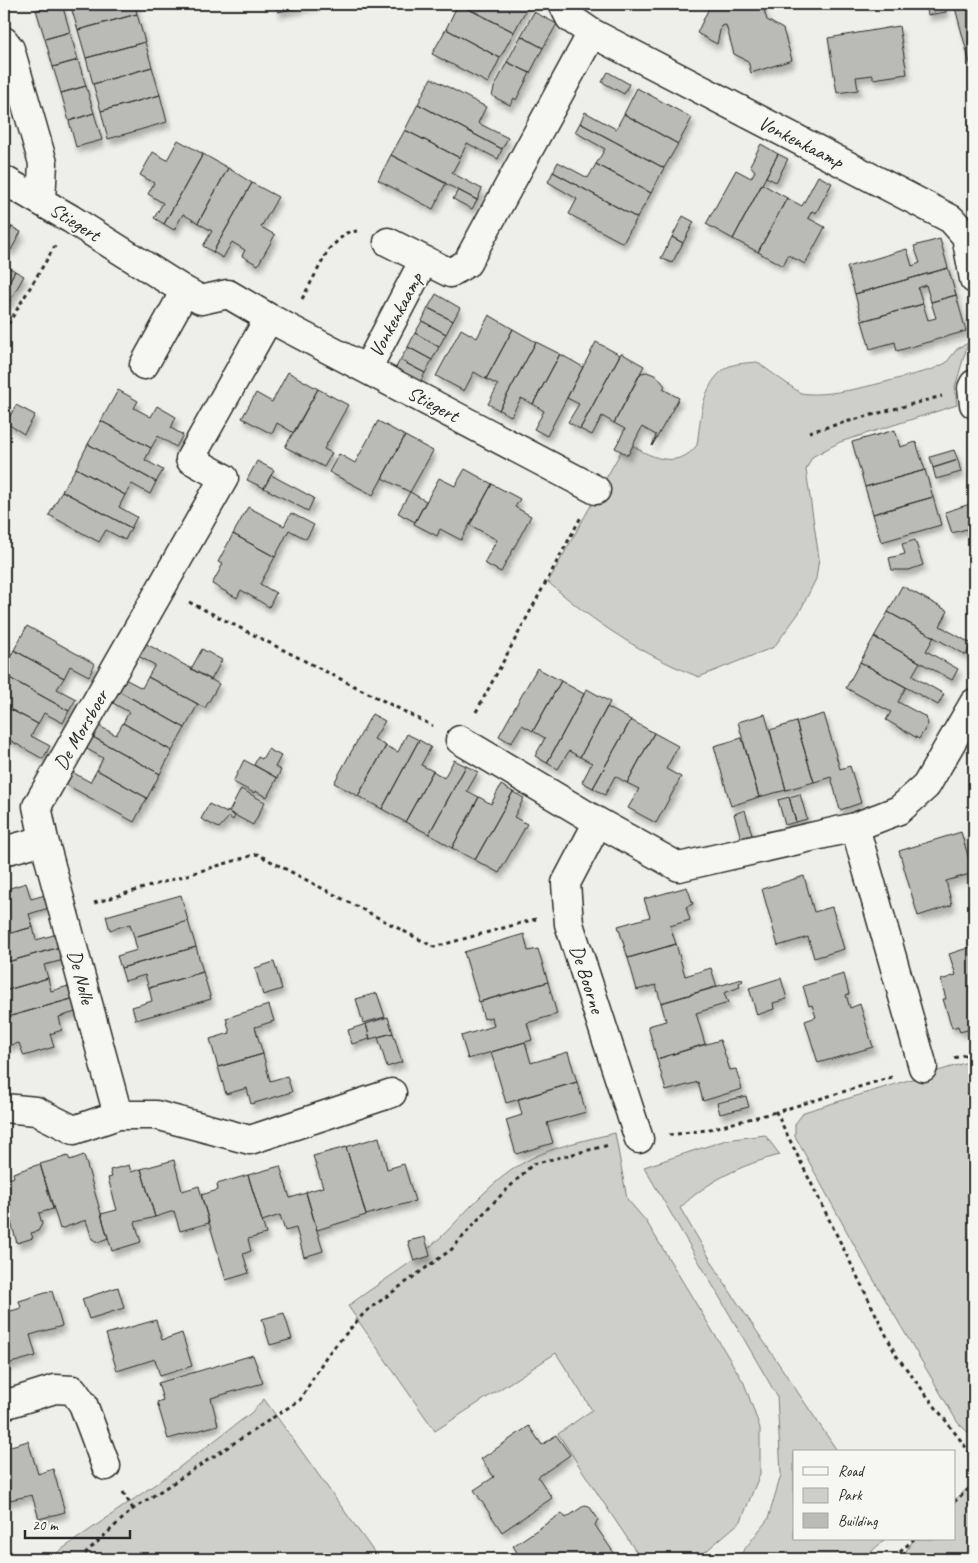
<svg xmlns="http://www.w3.org/2000/svg" width="978" height="1563" viewBox="0 0 978 1563" font-family="Caveat,sans-serif">
<defs>
<filter id="shadow"><feDropShadow dx="3" dy="5.5" stdDeviation="2.5" flood-color="#0004"/></filter>
</defs>
<rect width="100%" height="100%" fill="#eeeeea"/>
<filter id="ink" filterUnits="userSpaceOnUse"><feTurbulence type="fractalNoise" baseFrequency=".02" numOctaves="2"/><feDisplacementMap in="SourceGraphic" scale="10" xChannelSelector="R" yChannelSelector="G"/><feConvolveMatrix kernelMatrix="1 2 1 2 8 2 1 2 1" color-interpolation-filters="sRGB"/></filter>
<g filter="url(#ink)">
<path fill="#cececa" stroke="#7c7c7a" d="M968 343 955 387 957 405 840 442 812 457 806 470 819 558 816 579 799 613 774 647 699 677C643 655 593 622 548 582L627 441C647 457 678 471 697 445 701 418 701 385 726 368 733 363 749 363 757 362 764 367 798 392 801 393 834 399 897 378 931 370L946 363 957 349Z
M974 1060V1438L958 1423 865 1265 795 1136V1124L804 1112Z
M615 1133 627 1199 646 1221 744 1383 760 1428V1474L741 1521 697 1559H641L558 1434 592 1410 556 1353 435 1431 348 1306C378 1283 411 1265 440 1238 468 1211 492 1179 528 1160 554 1146 586 1140 615 1133Z
M765 1135 780 1155C743 1164 707 1181 680 1208L725 1284 838 1452H794V1539H885L872 1551 870 1559H737L768 1519 781 1475 777 1396 644 1167 726 1140Z
M264 1399 379 1559H48L177 1469 251 1413Z
M974 1489V1559H901L914 1539H954V1500L966 1490Z"/>
<path fill="#babab7" stroke="#2b2b2b" filter="url(#shadow)" d="M62 4 70 32 45 39 36 10Z
M70 4H135L137 14 78 30Z
M276 4H315L278 12Z
M458 4 514 32 500 58 446 29Z
M460 4H523L528 6 514 32Z
M711 4H762L767 20 783 29 792 60 751 73 748 61 734 54 726 25 721 26 717 44 697 33Z
M926 4H945L946 12 928 15Z
M954 4H974V78Z
M534 12 557 24 543 48 521 36Z
M137 14 145 42 86 58 78 30Z
M899 26 907 74 873 79V75L856 77 858 90 837 93 828 38Z
M446 29 500 58 488 83 432 54Z
M70 32 78 60 53 67 45 39Z
M521 36 543 48 530 73 507 62Z
M145 42 152 67 93 84 86 58Z
M78 60 86 86 61 93 53 67Z
M507 62 530 73 516 100 514 98 510 105 492 96 494 88Z
M152 67 160 95 101 111 93 84Z
M608 72 629 84 624 94 602 82Z
M431 78 486 107 478 123 508 138 502 149 418 104Z
M86 86 94 113 69 121 61 93Z
M637 88 692 118 678 144 624 114Z
M160 95 167 122 108 139 101 111Z
M418 104 502 149 498 159 467 143 460 158 405 130Z
M585 112 616 129 624 114 678 144 664 168 580 123Z
M94 113 102 140 76 147 69 121Z
M580 123 664 168 651 193 596 164 605 149 575 132Z
M405 130 460 158 452 173 482 189 477 200 391 155Z
M178 140 203 154 164 224 154 218 163 203 148 194 154 183 140 175 153 152 167 160Z
M761 144 778 154 733 239 706 224 736 170 751 178 755 171 750 165Z
M203 154 228 168 198 223 183 214 174 230 164 224Z
M778 154 788 159 776 182 766 177Z
M391 155 446 183 433 209 378 180Z
M558 162 588 178 596 164 651 193 637 218 553 172Z
M228 168 252 183 213 252 203 246 212 231 198 223Z
M553 172 637 218 623 243 569 214 577 199 548 182Z
M818 176 832 183 816 213 812 211 808 218 825 227 805 264 788 255 783 266 758 252 787 198 802 206Z
M252 183 278 197 261 227 275 235 258 265 242 256 245 250 232 242 223 258 213 252Z
M762 184 787 198 758 252 733 239Z
M458 190 477 200 472 209 453 199Z
M683 216 694 222 683 243 672 237Z
M4 223 12 227 4 242Z
M12 227 21 232 11 250 4 246V242Z
M672 237 683 243 672 263 661 258Z
M940 239 948 268 855 294 847 267 907 249 912 266 920 263 914 246Z
M4 265 15 271 4 291Z
M948 268 956 295 931 302 926 285 918 288 923 304 862 321 855 294Z
M15 271 24 276 8 304 4 302V291Z
M436 294 460 308 453 321 428 308Z
M956 295 966 331 897 351 895 342 870 349 862 321 923 304 928 320 936 318 931 302Z
M428 308 453 321 446 334 422 321Z
M489 315 513 329 486 379 474 372 464 391 436 376 461 329 477 338Z
M422 321 446 334 439 347 415 333Z
M513 329 536 342 499 410 488 404 498 385 486 379Z
M415 333 439 347 432 360 408 347Z
M536 342 560 354 533 404 521 398 511 416 499 410Z
M596 342 620 355 580 429 568 422 579 404 567 398Z
M408 347 432 360 425 373 400 360Z
M621 353 644 366 614 423 602 416 592 435 580 429Z
M560 354 583 367 547 436 534 429 544 411 533 404Z
M400 360 425 373 418 386 393 373Z
M288 372 318 389 294 433 277 423 272 434 242 418 256 393 272 402Z
M647 372 657 376 665 386 663 389 679 398 652 446 656 435 642 427 628 455 615 448 625 429 614 423 641 373Z
M318 389 348 405 324 449 332 453 324 467 285 447Z
M118 390 138 401 134 408 151 417 157 406 176 417 171 428 183 435 176 447 158 436 151 448 101 421Z
M16 405 35 415 24 434 6 423Z
M101 421 151 448 145 460 163 470 156 482 88 444Z
M378 421 405 436 373 495 329 472 339 454 355 463Z
M895 430 900 447 916 442 925 470 865 487 852 442Z
M405 436 433 451 410 492 426 501 415 522 398 513 410 492 382 478Z
M88 444 156 482 150 494 132 484 125 495 76 468Z
M954 450 958 460 933 468 930 457Z
M958 460 961 472 936 479 933 468Z
M257 461 274 470 264 488 247 480Z
M76 468 125 495 119 507 137 517 131 528 62 491Z
M465 469 492 484 461 540 440 529 437 536 414 524 439 478 455 486Z
M925 470 933 497 873 514 865 487Z
M271 475 314 498 308 511 264 488Z
M492 484 520 499 515 507 531 516 501 572 484 563 497 540 470 525Z
M62 491 131 528 125 540 106 530 99 542 49 515Z
M933 497 941 525 881 542 873 514Z
M970 504 974 527 952 533 945 512Z
M248 507 284 526 291 513 314 525 306 539 289 530 275 557 233 534Z
M233 534 275 557 260 584 276 593 269 607 241 590 237 598 212 584 223 564 218 562Z
M915 540 923 565 909 570H892L889 558 905 554 902 544Z
M902 586 948 611 940 626 972 644 966 655 888 612Z
M888 612 934 637 926 651 958 669 952 680 874 637Z
M27 626 95 664 89 676 70 666 64 678 14 650Z
M874 637 920 662 912 676 944 694 938 705 860 662Z
M143 642 219 684 205 708 148 677 155 665 136 655Z
M202 649 222 660 211 680 191 669Z
M14 650 64 678 57 689 76 699 69 711 4 675V668Z
M860 662 906 687 898 702 926 717 928 724 919 739 886 720 891 712 846 688Z
M537 668 561 681 533 731 522 725 511 743 499 736Z
M4 675 69 711 63 723 44 713 38 724 4 706Z
M148 677 198 704 185 728 117 690 123 678 142 688Z
M561 681 584 694 547 763 535 756 545 738 533 731Z
M587 689 610 702 580 757 569 751 558 769 547 763Z
M117 690 185 728 172 751 123 723 129 712 111 702Z
M4 706 38 724 31 736 50 746 43 759 4 737Z
M607 707 631 720 593 788 582 782 592 763 580 757Z
M372 714 385 721 374 739 386 746 358 796 334 783Z
M765 714 786 790 759 797 738 722Z
M824 714 840 769 850 766 861 803 840 810 831 777 814 782 796 722Z
M631 720 654 733 627 783 615 776 605 795 593 788Z
M796 722 814 782 786 790 770 730Z
M123 723 172 751 160 774 91 736 97 725 116 735Z
M654 733 678 746 666 769 681 777 656 823 628 808 639 789 627 783Z
M407 734 419 740 382 809 358 796 386 746 398 752Z
M91 736 160 774 147 798 97 770 103 758 85 748Z
M742 738 759 797 731 806 714 746Z
M419 740 431 747 421 765 433 771 405 822 382 809Z
M268 749 281 756 275 767 281 770 277 778 254 765 258 757 262 759Z
M244 760 277 778 267 797 255 791 254 793 233 782Z
M454 760 466 766 429 834 405 822 433 771 444 778Z
M466 766 478 772 467 791 479 797 452 848 429 834Z
M97 770 147 798 134 822 65 784 72 772 90 782Z
M501 785 513 792 475 860 452 848 479 797 491 804Z
M241 789 265 802 253 825 229 812Z
M513 792 524 798 514 817 527 824 499 873 475 860Z
M800 794 807 819 796 822 789 797Z
M789 797 796 822 785 825 778 800Z
M209 804 227 813V811L235 816 233 820 229 817 219 828 201 819Z
M745 810 752 835 741 838 734 814Z
M961 832 973 873 946 881 952 905 918 916 899 851Z
M804 876 814 912 832 907 844 949 814 958 808 937 778 946 762 889Z
M26 883 31 899 45 895 49 908 29 914 33 927 4 935V890Z
M687 887 693 904 686 907 690 920 670 926 676 944 628 958 618 926 650 917 644 899Z
M181 895 188 921 134 937 130 924 110 930 106 916Z
M188 921 196 947 121 968 117 956 137 950 134 937Z
M33 927 36 940 57 934 60 947 4 963V935Z
M524 934 528 951 538 949 548 982 479 1002 464 952Z
M676 944 685 976 711 968 717 987 661 1003 656 985 637 990 628 958Z
M974 946V1028L960 1032 958 1026 952 1028 943 999H946L941 980 956 975 949 954Z
M60 947 64 960 44 965 48 978 4 991V963Z
M196 947 203 972 149 988 145 975 125 981 121 968Z
M274 962 282 989 263 995 255 968Z
M203 972 211 999 136 1020 132 1007 152 1001 149 988Z
M844 974 849 994 846 995 850 1008 860 1004 873 1047 818 1063 805 1021 816 1017 812 1005 809 1006 803 986Z
M48 978 51 991 72 985 75 998 4 1018V991Z
M781 978 787 999 773 1003 774 1009 757 1015 749 988Z
M742 979 743 981 739 983 740 987 724 993 728 1003 696 1013 705 1044 657 1059 648 1026 666 1021 661 1003Z
M548 982 557 1014 527 1023 532 1040 468 1059 461 1036 494 1026 492 1017 484 1019 479 1002Z
M377 993 385 1017 363 1023 356 999Z
M75 998 79 1011 59 1017 62 1030 50 1034 54 1047 24 1056 19 1043 8 1046 4 1032V1018Z
M269 1005 274 1021 255 1027 263 1054 218 1067 210 1039 230 1033 226 1018Z
M388 1017 393 1033 370 1039 366 1024Z
M366 1024 370 1039 352 1044 348 1030Z
M393 1033 402 1062 387 1067 378 1037Z
M720 1040 730 1070 736 1069 742 1089 703 1101 698 1082 666 1091 657 1059Z
M525 1042 531 1063 568 1052 577 1082 506 1103 491 1052Z
M263 1054 270 1081 287 1076 292 1092 251 1104 247 1088 226 1094 218 1067Z
M577 1082 586 1112 547 1123 553 1143 516 1154 506 1120 522 1115 518 1099Z
M746 1096 749 1107 720 1114 717 1103Z
M379 1137 387 1169 404 1164 415 1201 366 1215 346 1147Z
M346 1147 366 1215 317 1230 306 1192 323 1187 313 1156Z
M84 1155 108 1238 98 1242 92 1239 86 1220 60 1229 40 1164 68 1156 70 1160Z
M174 1160 182 1191 199 1186 209 1223 180 1231 174 1211 155 1217 141 1169Z
M40 1164 53 1209 39 1213 42 1224 38 1231 31 1233 33 1238 17 1243 4 1198V1181L14 1177 13 1173Z
M129 1165 131 1172 141 1169 155 1217 135 1222 141 1242 112 1251 101 1214 117 1210 108 1178 112 1177 110 1170Z
M280 1166 290 1198 306 1193 323 1251 304 1257 296 1228 285 1231 280 1215 262 1221 248 1175Z
M248 1175 266 1234 248 1239 251 1251 243 1254 249 1273 226 1280 201 1195 218 1190 217 1184Z
M425 1237 430 1256 414 1261 408 1241Z
M118 1287 124 1308 89 1319 82 1299Z
M52 1291 62 1326 30 1335 36 1356 4 1365V1313L21 1308 19 1301Z
M284 1313 292 1339 270 1345 262 1319Z
M156 1320 162 1340 182 1333 192 1366 160 1376 155 1359 117 1371 106 1334Z
M253 1355 263 1383 211 1398 218 1425 168 1439 157 1402 163 1400 158 1383Z
M529 1426 542 1445 556 1435 570 1455 538 1477 552 1498 502 1532 474 1490 494 1477 481 1459Z
M28 1441 38 1474 53 1469 65 1512 39 1519 32 1495 10 1500 4 1477V1448Z
M4 1477 10 1500 4 1502Z
M585 1505 589 1506 598 1519 595 1525 618 1559H521L513 1546 562 1513 566 1518Z"/>
<g fill="none" stroke-linecap="round" stroke-linejoin="round">
<g stroke="#2b2b2b" stroke-width="31">
<path id="street" d="M563 4 570 18 592 33 951 219 966 236 974 279
M4 41 10 49 43 163 41 201
M4 180 71 219 185 291 144 365
M388 242 450 273 467 263 592 33
M269 318 596 490
M367 369 424 260
M974 384 972 388 974 404
M460 740 598 822
M855 827 923 1067
M44 840 118 1115
M4 851 44 840 37 806 224 478 190 459 269 318 228 294 201 300 185 291
M4 1108 36 1111 74 1130 118 1115H156L250 1140 392 1093
M639 1139 569 924 566 883 598 822 679 867 855 827 899 810 926 786 974 703
M4 1405 55 1389 73 1390 83 1404 106 1466"/>
</g>
<path stroke="#2b2b2b" stroke-width="3" stroke-dasharray="4 4" stroke-linecap="butt" d="M302 299 329 249 346 233 357 231
M4 331 55 246
M809 432 942 396
M189 602 433 726
M476 712 581 517
M94 903 257 854 434 947 536 919
M954 1058 974 1052
M892 1077 776 1112 896 1355 974 1458
M669 1135 706 1130 776 1112
M123 1492 133 1509
M954 1502 974 1484
M79 1559 133 1509 300 1400 327 1355 365 1312 452 1249 490 1206 533 1164 609 1145
M896 1559 899 1553 914 1539"/>
<use href="#street" stroke="#f6f6f2" stroke-width="28"/>
</g>
</g>
<g text-anchor="middle" dominant-baseline="central" stroke-width="4" stroke-linejoin="round" paint-order="stroke">
<g font-size="20" fill="#2b2b2b" stroke="#f6f6f2">
<text transform="translate(801 142) rotate(27)">Vonkenkaamp</text>
<text transform="translate(75 222) rotate(32)">Stiegert</text>
<text transform="translate(396 315) rotate(-62)">Vonkenkaamp</text>
<text transform="translate(433 404) rotate(28)">Stiegert</text>
<text transform="translate(81 730) rotate(-60)">De Morsboer</text>
<text transform="translate(81 977) rotate(75)">De Nolle</text>
<text transform="translate(587 979) rotate(72)">De Boorne</text>
</g>
</g>
<rect width="978" height="1563" fill="none" stroke="#f6f6f2" stroke-width="20"/>
<rect x="10" y="10" width="958" height="1543" fill="none" stroke="#2b2b2b" stroke-width="2" filter="url(#ink)"/>
<rect x="793" y="1450" width="162" height="90" fill="#f6f6f2" stroke="#a5a5a2"/>
<rect x="803" y="1467" width="25" height="8" fill="#f6f6f2" stroke="#a5a5a2"/>
<text x="838" y="1476" font-size="15" fill="#2b2b2b">Road</text>
<rect x="803" y="1488" width="25" height="15" fill="#cececa" stroke="#a5a5a2"/>
<text x="838" y="1500" font-size="15" fill="#2b2b2b">Park</text>
<rect x="803" y="1513" width="25" height="15" fill="#babab7" stroke="#a5a5a2"/>
<text x="838" y="1526" font-size="15" fill="#2b2b2b">Building</text>
<path d="M25 1530v8h105v-8" fill="none" stroke="#2b2b2b" stroke-width="2.5"/>
<text x="32" y="1530" font-size="15" fill="#2b2b2b" stroke="#f6f6f2" stroke-width="4" paint-order="stroke">20 m</text>
</svg>
